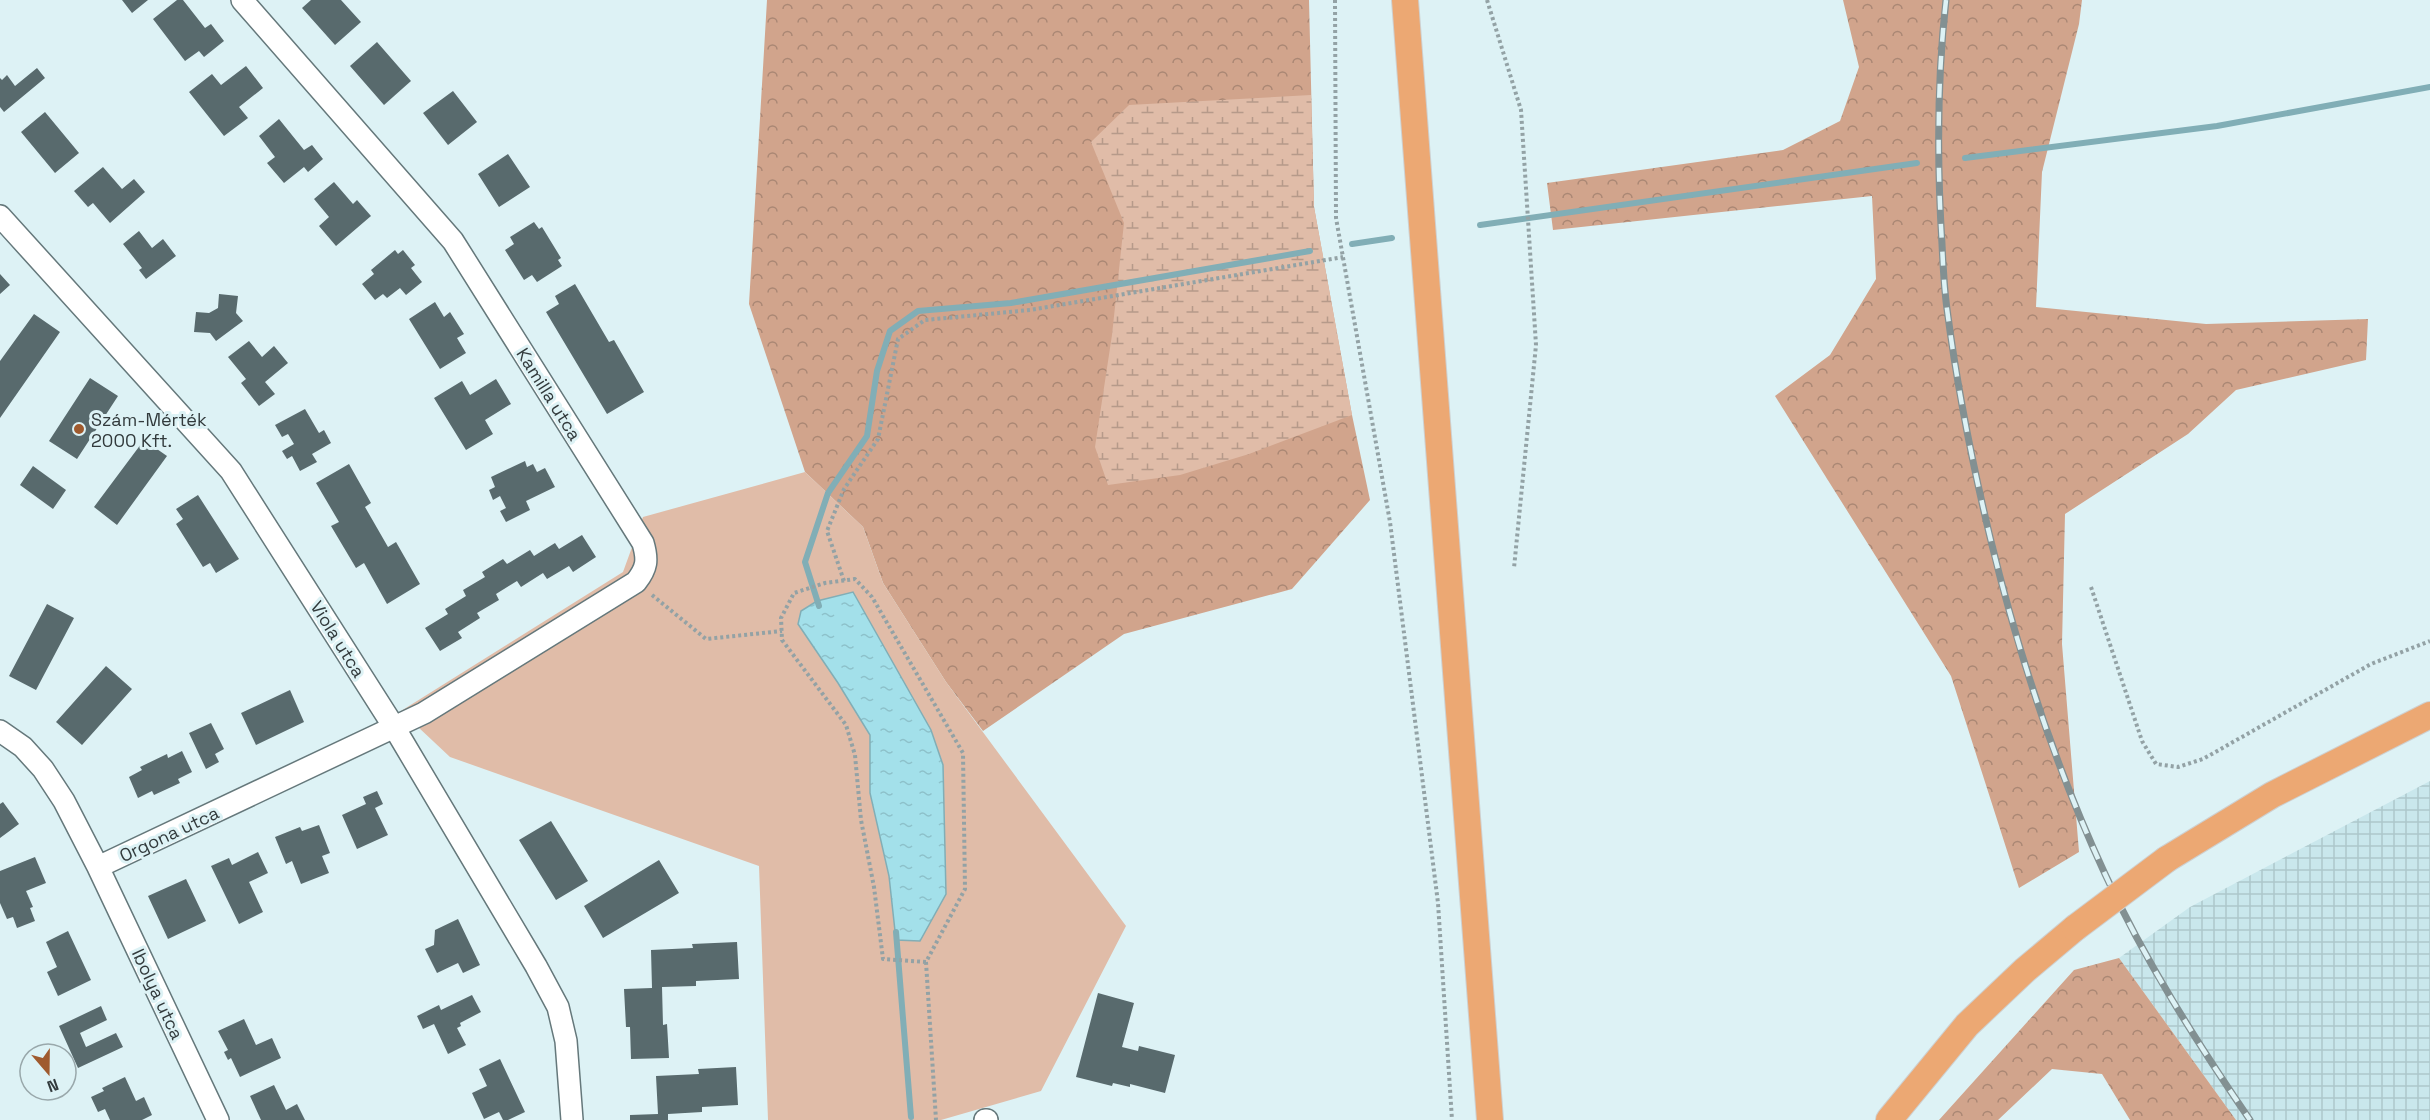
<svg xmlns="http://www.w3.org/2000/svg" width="2430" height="1120" viewBox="0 0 2430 1120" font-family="'Space Grotesk',sans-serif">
<defs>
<pattern id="industrial-grid" width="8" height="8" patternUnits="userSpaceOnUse" patternTransform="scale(1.5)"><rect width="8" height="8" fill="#c9e7ec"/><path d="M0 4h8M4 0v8" fill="none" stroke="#adc7cb"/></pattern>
<pattern id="forest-crowns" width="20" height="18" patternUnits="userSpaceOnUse" patternTransform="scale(1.5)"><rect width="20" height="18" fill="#d1a48c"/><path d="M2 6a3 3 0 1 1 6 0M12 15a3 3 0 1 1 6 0" fill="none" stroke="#aa8774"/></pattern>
<pattern id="wetland-marsh" width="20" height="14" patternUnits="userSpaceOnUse" patternTransform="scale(1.5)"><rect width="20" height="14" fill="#e0bca8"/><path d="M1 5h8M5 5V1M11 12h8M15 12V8" fill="none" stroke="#b69a8a"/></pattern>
<pattern id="water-ripples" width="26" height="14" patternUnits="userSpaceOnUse" patternTransform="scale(1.5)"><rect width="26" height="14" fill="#a3e0ea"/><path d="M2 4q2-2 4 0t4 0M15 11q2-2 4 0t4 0" fill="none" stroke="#8dc1ca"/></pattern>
</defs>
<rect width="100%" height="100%" fill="#ddf2f5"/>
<path fill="url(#industrial-grid)" d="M2430 781V1120H2236L2119 958 2190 907Z"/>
<path fill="url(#forest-crowns)" d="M767 0H1309L1314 207 1352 415 1370 500 1292 589 1124 634 983 731 946 682 883 583 863 527 805 472 749 304Z
M1843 0H2082L2079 24 2042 172 2036 307 2206 324 2368 319 2366 360 2236 390 2188 434 2065 514 2062 644 2079 852 2019 888 1951 676 1775 396 1830 355 1876 279 1872 196 1553 230 1547 183 1783 150 1840 121 1859 67Z
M2119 958 2236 1120H2130L2102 1074 2052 1069 1998 1120H1939L2074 970Z"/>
<path fill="url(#wetland-marsh)" d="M1311 95 1314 207 1352 415 1249 454 1180 475 1108 485 1095 447 1112 335 1124 223 1091 142 1129 105Z"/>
<path fill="#e0bca8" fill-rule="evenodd" d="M805 472 863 527 883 583 946 682 1126 926 1041 1091 941 1120H768L759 866 450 757 401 711 623 572 643 517ZM838 683 943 765 896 940 889 876 870 793V735Z"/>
<path fill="url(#water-ripples)" stroke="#81aeb6" stroke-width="1.5" d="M853 592 931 730 943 765 946 894 920 941 896 940 889 876 870 793V735L838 683 798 624 801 611 817 601Z"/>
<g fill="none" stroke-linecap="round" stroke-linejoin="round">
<path stroke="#81aeb6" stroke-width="6" d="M1965 158 2217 126 2430 87
M1480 225 1917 163
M1352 244 1392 238
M819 606 805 562 828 493 867 436 877 371 890 331 918 311 1011 303 1310 251
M896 932 911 1117"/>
</g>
<path fill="#586a6d" d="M122 0H148L132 13Z
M177 0H183L205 28 211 24 224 41 204 57 199 51 185 61 153 19Z
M311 0H341L361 22 335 45 302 8Z
M377 42 411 81 384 105 350 66Z
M246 66 263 88 239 107 248 118 224 136 189 92 212 74 221 85Z
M37 68 45 78 4 112 0 107V78L2 80 7 75 15 86Z
M453 91 477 122 448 145 423 113Z
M45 112 79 153 55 173 21 132Z
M279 119 304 150 312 145 323 159 308 172 304 167 284 183 267 163 275 157 259 136Z
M508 154 530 187 499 207 478 174Z
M103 167 122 189 134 179 145 192 110 223 93 203 88 207 74 191Z
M334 182 353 204 357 200 371 216 336 246 319 226 329 217 314 199Z
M534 222 539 229 542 227 561 258 558 260 562 266 537 282 532 275 524 280 505 250 514 244 510 237Z
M139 231 152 248 163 239 176 256 146 279 139 270 142 268 123 244Z
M395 250 398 254 403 250 415 265 411 268 422 282 406 295 400 288 387 298 383 294 375 300 362 284 374 274 371 270Z
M0 274 10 285 0 294Z
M575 284 609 342 614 340 644 392 607 414 546 312 559 304 555 296Z
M219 294 238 296 236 313 243 321 216 341 210 333 194 332 196 312 209 313 218 308Z
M435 302 444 317 450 312 464 334 457 338 466 353 440 369 409 319Z
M34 314 60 332 0 418V361Z
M249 341 262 357 274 346 288 363 265 382 275 394 259 406 241 383 246 379 228 357Z
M90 378 118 396 77 459 49 441Z
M496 379 511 404 485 420 493 434 466 450 434 398 462 381 470 395Z
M305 409 319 433 324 430 331 443 312 454 317 462 300 471 292 456 287 459 282 451 294 444 288 434 282 437 275 425Z
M144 440 167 456 117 525 94 507Z
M525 461 527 467 533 464 537 472 545 468 555 487 526 501 530 510 506 522 500 511 506 508 500 496 493 500 489 490 495 487 491 477Z
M349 464 371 503 365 507 388 547 396 542 420 584 387 604 364 563 356 568 331 526 339 522 316 483Z
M33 466 66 490 53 509 20 485Z
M198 495 239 559 216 573 210 563 203 567 176 524 183 519 176 509Z
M582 535 596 557 573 572 569 566 547 579 543 573 521 587 517 581 496 594 499 600 477 613 480 618 458 632 462 638 440 651 425 628 448 614 445 609 466 596 463 590 485 577 482 572 503 559 507 564 530 550 534 556 555 543 559 549Z
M47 604 74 618 36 690 9 676Z
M106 666 132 689 82 745 56 722Z
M290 690 304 722 256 745 241 713Z
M211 723 224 749 215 754 219 762 206 769 189 733Z
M182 751 192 772 178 779 180 783 154 795 152 791 138 798 129 777 142 770 140 767 167 754 168 758Z
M377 791 383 804 375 808 388 835 357 849 342 815 366 804 363 797Z
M3 802 19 824 0 838V804Z
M551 821 588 881 556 900 519 840Z
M319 825 330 853 322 856 329 873 301 884 292 861 286 864 275 837 300 827 302 831Z
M258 852 268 873 249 882 263 912 239 924 211 866 229 858 232 865Z
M35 857 46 883 26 891 33 907 30 908 35 921 17 928 13 917 7 919 0 903V871Z
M659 860 679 893 603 938 584 906Z
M186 879 206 921 168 939 148 896Z
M458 919 480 965 463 973 458 963 437 973 425 949 434 945 435 930Z
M68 931 91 980 58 996 47 972 57 967 46 942Z
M737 942 739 979 696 981V986L662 987 663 1025 667 1024 669 1058 631 1059 630 1027H626L624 989 652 988 651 950 693 948 692 944Z
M1098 993 1134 1003 1122 1047 1138 1051 1139 1046 1175 1055 1165 1093 1130 1084V1087L1113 1083 1112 1086 1076 1077Z
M472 995 481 1012 460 1023 461 1026 457 1028 466 1045 448 1054 434 1024 423 1029 417 1016 439 1005 441 1010Z
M101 1006 107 1020 80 1033 86 1047 116 1033 123 1047 78 1068 59 1026Z
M244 1019 256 1045 272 1038 281 1058 240 1077 231 1058 228 1060 224 1052 228 1050 218 1031Z
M500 1059 525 1112 508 1120H503L499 1112 484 1119 472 1093 487 1086 479 1069Z
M736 1067 738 1105 702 1107V1112L668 1114V1120H630V1115L658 1114 656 1076 699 1074 698 1069Z
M125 1077 136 1101 144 1097 152 1115 142 1120H110L105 1109 98 1112 91 1097 104 1091 102 1088Z
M274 1085 286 1110 297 1104 305 1120H261L250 1096Z"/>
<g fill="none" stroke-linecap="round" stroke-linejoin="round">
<g stroke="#65787b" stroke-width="24">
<path id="minor" d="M0 216 231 471 394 727 536 966 558 1007 566 1041 572 1120
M0 731 23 747 43 769 64 801 98 867 218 1120
M98 867 424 713 636 582C647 568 648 560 643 543L453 241 242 0
M985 1120H987"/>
</g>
<g stroke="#ced0d0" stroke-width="28">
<path id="major" d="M1405 0 1490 1120
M2167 859 2272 795 2430 715
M1889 1120 1967 1025 2025 970 2075 928"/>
</g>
<path stroke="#93a2a5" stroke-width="4" stroke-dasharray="3 3" stroke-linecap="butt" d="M1335 0 1336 218 1390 522 1438 903 1452 1120
M1487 0 1521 110 1536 345 1514 568
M844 581 827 531 844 489 878 439 898 339 925 320 1030 310 1343 257
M2091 587 2142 741 2156 764 2178 767 2203 759 2371 664 2430 641
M652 595 706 639 782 631
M926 962 883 959 874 887 861 820 855 755 846 725 782 640 781 618 794 593 825 583 855 579 872 597 963 753 965 889 926 962 936 1120"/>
<use href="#minor" stroke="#fff" stroke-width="21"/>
<use href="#major" stroke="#eca873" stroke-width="26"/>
<g stroke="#829092" stroke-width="7">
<path id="rail" d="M1946 0C1937 80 1937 163 1942 244 1943 265 1944 287 1947 309 1957 386 1972 462 1990 537 2018 653 2055 766 2105 874 2145 961 2196 1041 2250 1120"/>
</g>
<use href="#rail" stroke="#ddf2f5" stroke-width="4.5" stroke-dasharray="14" stroke-linecap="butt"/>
<g stroke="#ced0d0" stroke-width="28" stroke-linecap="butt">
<path id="major-bridge" d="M2075 928 2167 859"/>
</g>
<use href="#major-bridge" stroke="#eca873" stroke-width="26"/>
</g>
<circle fill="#9f5a2e" stroke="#ddf2f5" stroke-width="2" cx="79" cy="429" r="6"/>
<g text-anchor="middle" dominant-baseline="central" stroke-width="6" stroke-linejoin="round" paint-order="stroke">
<g font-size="18" fill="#323a3c" stroke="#ddf2f5">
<text transform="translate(549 394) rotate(58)">Kamilla utca</text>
<text transform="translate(338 639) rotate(58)">Viola utca</text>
<text transform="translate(169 834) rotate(-25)">Orgona utca</text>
<text transform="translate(158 994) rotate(65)">Ibolya utca</text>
</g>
<g font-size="18" fill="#323a3c" stroke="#ddf2f5" text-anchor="start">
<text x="91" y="419">Szám-Mérték<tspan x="91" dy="21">2000 Kft.</tspan></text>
</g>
</g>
<g transform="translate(48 1072) rotate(160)"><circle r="28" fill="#ddf2f5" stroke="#99a8ab" stroke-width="1.5"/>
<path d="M0-4.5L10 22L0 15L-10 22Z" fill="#9f5a2e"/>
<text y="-9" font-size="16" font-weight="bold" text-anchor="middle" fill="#323a3c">N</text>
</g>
</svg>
